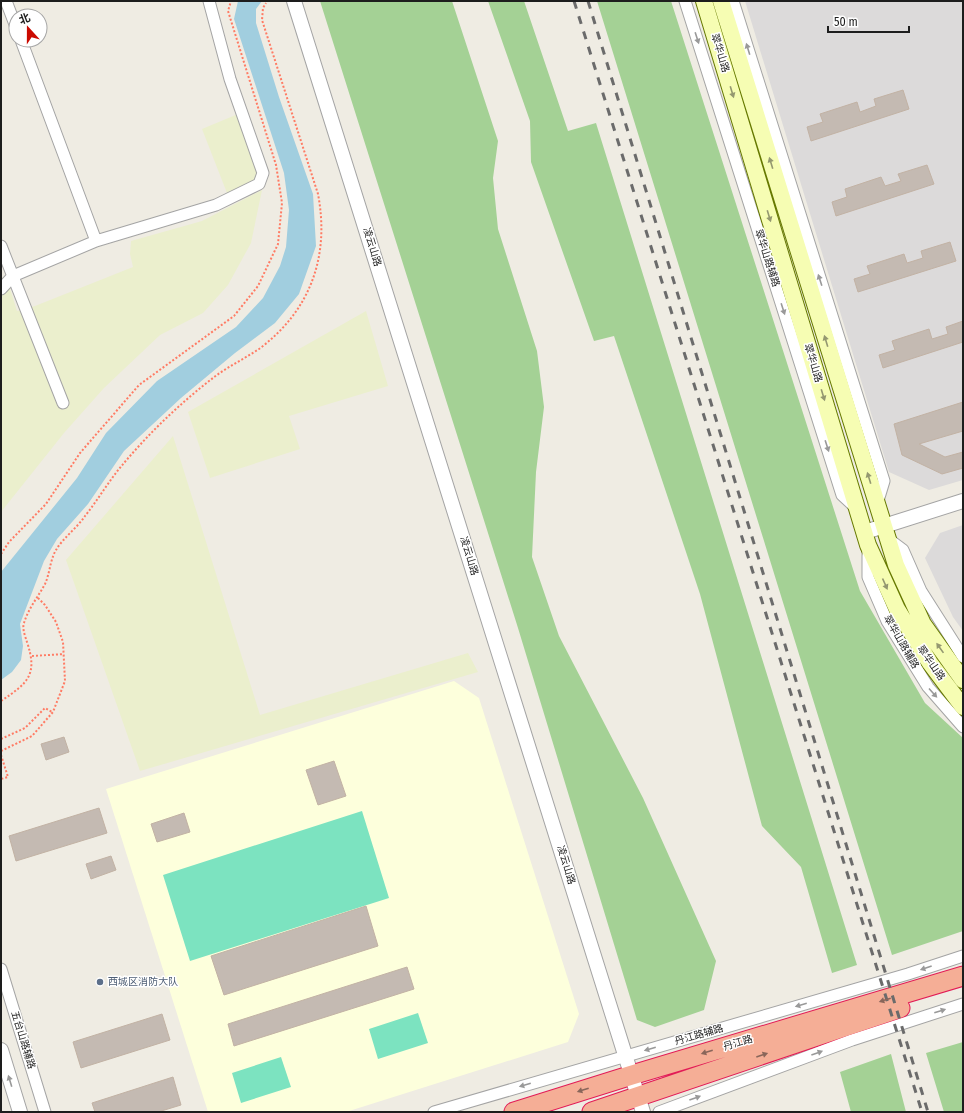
<svg xmlns="http://www.w3.org/2000/svg" width="964" height="1113" viewBox="0 0 964 1113" font-family="'Fira Sans Condensed','Noto Sans SC',sans-serif">
<rect width="100%" height="100%" fill="#efece3"/>
<path fill="#dcdada" d="M745 1H963V480L929 490 889 472Z
M963 525V631L953 617 925 558 940 533Z"/>
<path fill="#fdffdc" d="M454 681 479 698 579 1014 568 1042 346 1112H208L106 789Z"/>
<path fill="#ebefcd" d="M238 114 257 174 255 182 227 193 202 129Z
M262 190 251 243 228 285 203 313 160 335 104 388 64 433 1 512V278L6 276 17 311 35 306 133 267 130 254 131 241 202 221Z
M366 311 388 386 289 416 300 449 210 478 188 412Z
M173 436 260 715 468 653 478 672 140 771 66 560Z"/>
<path fill="#a4d195" d="M320 1H452L498 141 493 178 498 229 537 351 544 407 536 472 532 557 559 636 643 798 716 961 704 1010 655 1027 637 1020 518 628Z
M488 1H524L568 131 596 123 857 965 832 973 801 867 762 826 700 594 614 336 594 341 531 162 530 121Z
M597 1H671L860 591 925 703 963 738V931L892 955Z
M963 1042V1112H944L926 1053Z
M891 1054 906 1112H851L840 1072Z"/>
<path fill="#7ce3c0" d="M362 811 389 898 190 961 163 875Z
M418 1013 428 1043 378 1059 369 1029Z
M281 1057 291 1087 241 1103 232 1073Z"/>
<path fill="#a1cedf" d="M238 1H262L256 9V23L279 97 313 194 316 246 299 294 275 323 235 353 181 398 124 451 88 504 57 539 44 561 20 624 23 646 21 660 12 672 1 680V572L77 478 106 433 157 381 236 327 263 298 280 266 286 247 289 210 284 173 234 19Z"/>
<path fill="#c4bab2" stroke="#c2b2a4" d="M903 90 909 109 811 141 807 127 823 122 820 114 857 102 860 112 876 106 874 99Z
M927 165 934 184 836 216 832 202 847 197 845 189 881 177 885 186 901 181 898 174Z
M950 242 956 261 858 292 854 279 870 274 867 266 904 254 907 263 923 258 921 251Z
M963 321V342L883 368 879 355 895 350 892 341 929 329 932 339 948 334 946 327Z
M963 402V431L919 444 945 457 963 452V468L942 474 902 455 894 424Z
M64 737 69 752 46 760 41 744Z
M334 761 346 796 318 805 306 770Z
M99 808 107 833 16 861 9 836Z
M184 813 190 832 157 842 151 824Z
M111 856 116 870 91 879 86 864Z
M366 906 378 946 224 995 211 956Z
M407 967 414 989 234 1046 228 1024Z
M162 1014 170 1040 81 1068 73 1042Z
M173 1077 181 1105 158 1112H95L92 1103Z"/>
<g fill="none" stroke-linecap="round" stroke-linejoin="round">
<g stroke="#a4a4a4" stroke-width="13">
<path id="minor" d="M6 1 16 27
M685 1 842 495 856 508
M733 1 884 481 877 504
M21 40 96 241
M1 246 63 403
M1 289 13 276 96 241 216 205 259 184 263 173 230 79 209 1
M887 538 903 550 921 591 963 657
M868 550V577L887 621 928 687 963 727
M1 969 45 1112
M434 1112 908 974 963 956
M659 1112 852 1040 963 1004"/>
</g>
<g stroke="#a4a4a4" stroke-width="16">
<path id="tertiary" d="M294 1 643 1112
M865 532 963 501
M1 1050 20 1112"/>
</g>
<g stroke="#667900" stroke-width="18">
<path id="secondary" d="M704 1 868 545 897 609 930 663 963 707
M721 1 896 565 923 624 963 680"/>
</g>
<g stroke="#e21b56" stroke-width="21">
<path id="trunk" d="M514 1112 632 1075 963 976
M592 1112 900 1008"/>
</g>
<path stroke="#ff7b64" stroke-width="2" stroke-dasharray="2 2" stroke-linecap="butt" d="M1 554 9 542 46 504 80 453 139 385 234 316 258 286 278 244 282 203 276 165 228 11 231 1
M32 656 64 654
M1 701C28 683 38 675 27 642 25 636 22 628 24 623 28 609 38 597 45 584 50 573 50 560 56 550 63 538 77 528 85 516 97 501 107 484 119 469 146 436 179 404 213 378 227 367 244 359 259 349 310 311 330 257 318 194L262 20 263 8 266 3
M1 739 25 728 45 708 52 712
M1 751 32 736 53 712 65 681 63 642 56 622 45 605 37 597
M1 755 8 777 1 779"/>
<use href="#minor" stroke="#fff" stroke-width="11"/>
<use href="#tertiary" stroke="#fff" stroke-width="14"/>
<use href="#secondary" stroke="#f6fdb3" stroke-width="16"/>
<use href="#trunk" stroke="#f5ae96" stroke-width="19"/>
<path stroke="#6b6b6b" stroke-width="3" stroke-dasharray="8 8" stroke-linecap="butt" d="M574 1 922 1112
M588 1 928 1112"/>
</g>
<defs><path id="oneway-solid" d="M-6-.8H1V-3.2L6.5 0L1 3.2V.8H-6Z"/></defs>
<g fill="#999">
<use href="#oneway-solid" transform="translate(697 38) rotate(72)"/>
<use href="#oneway-solid" transform="translate(748 49) rotate(-107)"/>
<use href="#oneway-solid" transform="translate(820 280) rotate(-108)"/>
<use href="#oneway-solid" transform="translate(783 309) rotate(72)"/>
<use href="#oneway-solid" transform="translate(827 446) rotate(72)"/>
<use href="#oneway-solid" transform="translate(933 693) rotate(48)"/>
<use href="#oneway-solid" transform="translate(926 968) rotate(161)"/>
<use href="#oneway-solid" transform="translate(801 1005) rotate(164)"/>
<use href="#oneway-solid" transform="translate(940 1011) rotate(-18)"/>
<use href="#oneway-solid" transform="translate(650 1049) rotate(164)"/>
<use href="#oneway-solid" transform="translate(817 1053) rotate(-20)"/>
<use href="#oneway-solid" transform="translate(10 1081) rotate(-107)"/>
<use href="#oneway-solid" transform="translate(525 1085) rotate(164)"/>
<use href="#oneway-solid" transform="translate(695 1098) rotate(-20)"/>
</g>
<g fill="#949870">
<use href="#oneway-solid" transform="translate(732 92) rotate(73)"/>
<use href="#oneway-solid" transform="translate(771 163) rotate(-107)"/>
<use href="#oneway-solid" transform="translate(769 216) rotate(73)"/>
<use href="#oneway-solid" transform="translate(826 341) rotate(-107)"/>
<use href="#oneway-solid" transform="translate(823 395) rotate(73)"/>
<use href="#oneway-solid" transform="translate(869 478) rotate(-107)"/>
<use href="#oneway-solid" transform="translate(885 584) rotate(66)"/>
<use href="#oneway-solid" transform="translate(940 648) rotate(-125)"/>
</g>
<g fill="#89665a">
<use href="#oneway-solid" transform="translate(885 1000) rotate(163)"/>
<use href="#oneway-solid" transform="translate(707 1052) rotate(163)"/>
<use href="#oneway-solid" transform="translate(762 1055) rotate(-19)"/>
<use href="#oneway-solid" transform="translate(583 1090) rotate(162)"/>
</g>
<circle fill="#5c6f8a" stroke="#fff" stroke-width="1.5" cx="100" cy="982" r="4"/>
<g text-anchor="middle" dominant-baseline="central" stroke-width="3" stroke-linejoin="round" paint-order="stroke">
<g font-size="10" fill="#1d1d1d" stroke="#fff">
<text transform="translate(720 53) rotate(73)">翠华山路</text>
<text transform="translate(372 247) rotate(73)">凌云山路</text>
<text transform="translate(767 258) rotate(72)">翠华山路辅路</text>
<text transform="translate(813 363) rotate(73)">翠华山路</text>
<text transform="translate(469 556) rotate(73)">凌云山路</text>
<text transform="translate(901 642) rotate(60)">翠华山路辅路</text>
<text transform="translate(931 663) rotate(55)">翠华山路</text>
<text transform="translate(566 865) rotate(73)">凌云山路</text>
<text transform="translate(699 1035) rotate(-16)">丹江路辅路</text>
<text transform="translate(23 1040) rotate(73)">五台山路辅路</text>
<text transform="translate(738 1043) rotate(-17)">丹江路</text>
</g>
<g font-size="10" fill="#4e5e75" stroke="#fff" text-anchor="start">
<text x="108" y="982">西城区消防大队</text>
</g>
</g>
<rect width="964" height="1113" fill="none" stroke="#1d1d1d" stroke-width="4"/>
<g transform="translate(28 28) rotate(339)"><circle r="19" fill="#ffffff" stroke="#a5a5a5"/>
<path d="M0-3L7 15L0 10L-7 15Z" fill="#cb0900"/>
<text y="-6" font-size="11" font-weight="bold" text-anchor="middle" fill="#1d1d1d">北</text>
</g>
<path d="M828 26v6h81v-6" fill="none" stroke="#1d1d1d" stroke-width="2"/>
<text x="834" y="26" font-size="12" fill="#1d1d1d" stroke="#ffffff" stroke-width="3" paint-order="stroke">50 m</text>
</svg>
